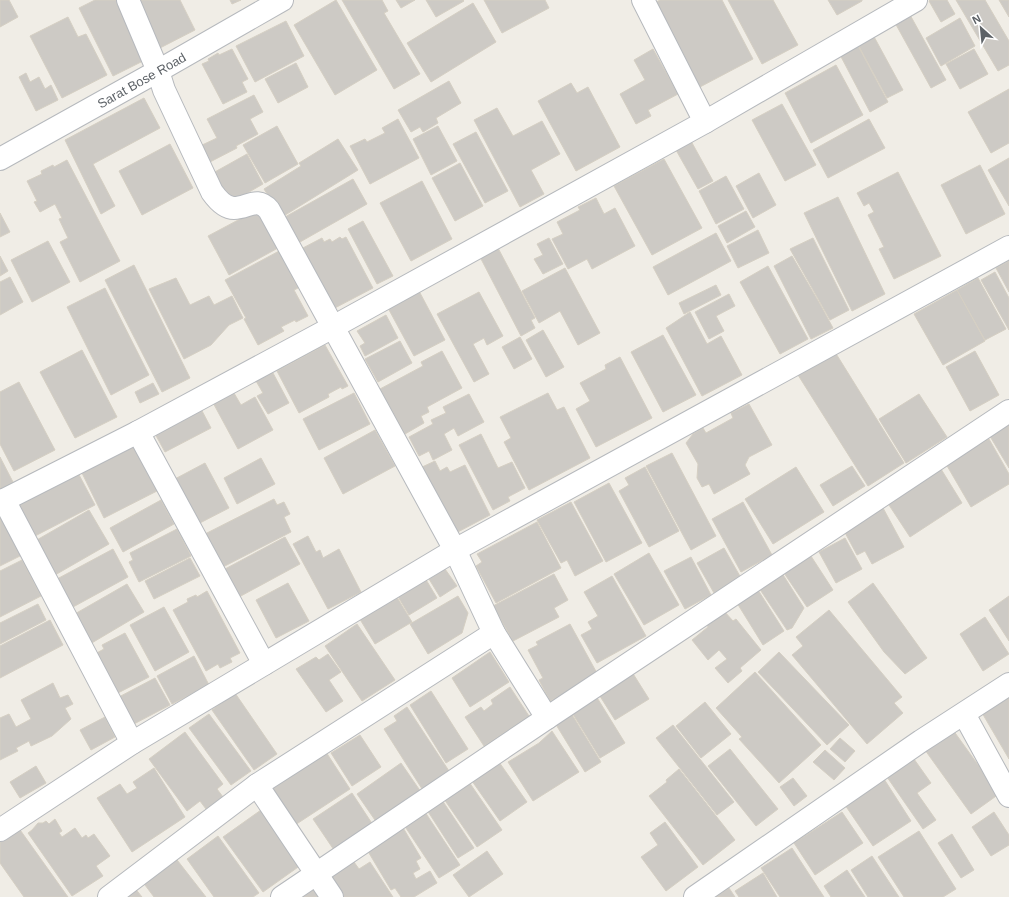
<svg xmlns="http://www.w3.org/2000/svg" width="1009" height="897" viewBox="0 0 1009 897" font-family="Arial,sans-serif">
<rect width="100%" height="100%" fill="#f0ede6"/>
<path fill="#cdcac5" stroke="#d5cfc3" d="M0 0H9L18 17 0 27Z
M95 0H117L147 59 113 76 79 8Z
M137 0H180L195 30 158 49Z
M230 0H241L232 4Z
M336 0 377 70 335 95 294 25Z
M342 0H382L388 11 384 13 420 74 394 89Z
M396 0H415L401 8Z
M426 0H463L464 1 436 17Z
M484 0H545L549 8 502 33Z
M660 0H722L753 59 698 88 653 4Z
M728 0H773L798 45 762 64Z
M828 0H862V1L837 15Z
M930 0H947L955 14 941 22 929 1Z
M956 0H985L1009 41V65L998 71Z
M999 0H1009V17Z
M473 3 496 42 431 82 407 43Z
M909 13 946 80 931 88 894 21Z
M68 17 78 37 86 34 107 75 62 98 30 36Z
M960 18 975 46 941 66 926 38Z
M286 21 304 56 255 82 236 46Z
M872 33 903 90 887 98 856 41Z
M856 42 888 102 870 112 838 51Z
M232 49 248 79 242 82 247 92 223 104 202 64 209 61 208 59 218 53 219 55Z
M653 49 678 94 648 110 651 116 636 124 620 94 645 80 634 60Z
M974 49 988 74 960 89 946 64Z
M296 63 308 87 278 103 265 79Z
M836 65 863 115 811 143 785 93Z
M26 73 30 82 39 77 45 89 51 85 58 100 36 111 19 77Z
M449 81 461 103 436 118 438 123 423 132 420 127 411 132 398 110Z
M571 83 577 93 588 87 620 147 576 171 538 101Z
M1009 89V143L991 153 968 112Z
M254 95 263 112 250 119 258 134 236 146 237 148 208 163 200 146 217 138 207 119Z
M144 98 160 128 93 164 115 206 101 214 65 140Z
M782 104 816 165 785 181 752 120Z
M497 108 513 136 542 121 560 154 531 170 544 194 520 207 474 120Z
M398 119 419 158 370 184 350 146 365 139 367 142 385 133 382 128Z
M869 119 885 148 828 178 813 150Z
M277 126 298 164 265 183 243 145Z
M438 126 457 161 431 175 413 139Z
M476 132 508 191 485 203 453 144Z
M338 139 358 170 282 217 264 189 301 166 299 163Z
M691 141 713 181 698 189 676 150Z
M170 144 193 188 142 215 119 171Z
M247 154 263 184 230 203 213 173Z
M1009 158V206L988 170Z
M664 159 702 228 652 255 614 186Z
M67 160 120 261 80 282 60 242 68 238 59 219 62 218 55 204 40 212 34 202 37 201 27 181 42 174 41 171 53 165 54 167Z
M460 163 483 206 455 221 432 178Z
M980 165 1005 214 966 234 941 185Z
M898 172 941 256 894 279 879 249 884 247 868 215 874 212 869 203 864 206 857 193Z
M759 173 776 205 753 218 736 186Z
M726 176 744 209 716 224 699 191Z
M353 179 367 204 300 242 285 217Z
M422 181 452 239 411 261 380 203Z
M838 197 885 294 852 311 804 213Z
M596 198 604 214 615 208 635 246 592 269 587 259 568 269 552 239 563 234 557 222 580 210 578 207Z
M257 210 278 248 229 275 208 236Z
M746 211 755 227 727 243 718 226Z
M0 213 10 232 0 237Z
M363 221 393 276 377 284 348 229Z
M758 230 769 253 738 268 727 246Z
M716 233 731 261 668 295 653 267Z
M340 237 342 239 346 237 373 288 331 310 299 250 322 238 324 242 330 239 332 242Z
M549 238 563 264 543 274 534 259 543 255 537 244Z
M813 238 849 310 830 320 790 249Z
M48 241 70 282 32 302 11 260Z
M498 248 535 318 531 320 535 328 521 336 480 257Z
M281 250 292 272 290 273 298 288 294 290 308 316 296 322 295 320 281 327 284 331 258 345 244 319 246 318 225 280Z
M0 256 8 271 0 276Z
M792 256 820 304 833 328 811 339 774 266Z
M1009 261V292L996 268Z
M134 265 190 378 162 392 105 280Z
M768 266 808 339 780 354 740 282Z
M565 268 600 333 578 345 560 311 539 323 522 291Z
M995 272 1009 298V330L981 280Z
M10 277 23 302 0 315V282Z
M176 278 190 305 209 296 214 305 232 296 243 318 229 325 211 345 184 359 149 289Z
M978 278 1006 329 985 340 957 290Z
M716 285 721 295 684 314 679 303Z
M105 288 149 375 111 395 67 307Z
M957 290 985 341 943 365 914 314Z
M419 291 445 340 414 356 388 308Z
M479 292 503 336 487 345 484 338 473 344 489 374 474 382 437 314Z
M729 294 735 306 716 316 724 331 709 339 695 312Z
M690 312 707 344 721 336 742 375 702 396 666 328Z
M386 315 398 338 365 356 360 346 365 343 357 331Z
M543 330 564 367 546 377 526 340Z
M663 335 696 395 663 412 631 352Z
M520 337 532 359 514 369 502 347Z
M400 341 412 363 378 382 365 359Z
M325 345 348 386 342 389 341 387 328 394 329 397 299 413 277 371Z
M82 350 117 417 75 438 40 372Z
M442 351 462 388 427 407 429 412 421 416 424 423 405 434 380 389 423 366 421 362Z
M975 351 999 395 970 411 946 367Z
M835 352 904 463 868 486 798 375Z
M620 357 652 418 596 447 576 409 590 401 580 383 606 369 605 365Z
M273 373 289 403 268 414 257 396 263 393 256 381Z
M19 382 55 450 14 471 0 444V392Z
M153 383 159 394 140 403 135 392Z
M231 388 241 405 255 397 273 430 238 449 211 399Z
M354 393 370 424 319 450 303 419Z
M548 393 557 410 564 407 590 458 529 490 504 442 511 438 500 417Z
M469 394 484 422 458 436 454 428 444 434 452 450 433 460 429 451 419 456 409 437 433 424 431 420 446 413 443 407Z
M919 394 947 437 906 463 879 419Z
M749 404 772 445 749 457 745 465 750 474 714 494 709 484 702 487 697 478 698 464 686 443 693 434 703 428 706 433 733 418 731 413Z
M200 407 211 428 165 452 154 432Z
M1009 420V468L988 433Z
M375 430 395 466 343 494 324 458Z
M481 434 498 468 512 462 525 488 508 497 510 501 493 510 459 445Z
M989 439 1009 474V484L971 507 946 464Z
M134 444 157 491 104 518 81 471Z
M672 453 716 536 691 550 646 466Z
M0 457 13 482 0 489Z
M261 458 275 484 237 504 224 478Z
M435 461 440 471 447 467 450 472 465 465 490 515 454 534 420 468Z
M205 463 229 508 196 525 173 480Z
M852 466 865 486 833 506 820 485Z
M645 467 679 531 649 547 619 491 629 485 625 478Z
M796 467 824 512 773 544 745 499Z
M941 469 962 503 910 537 887 502Z
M77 471 95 505 35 536 18 503Z
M609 483 642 543 606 562 574 502Z
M274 499 277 505 284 502 290 514 284 517 291 532 219 569 201 536Z
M161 500 174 524 123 552 110 528Z
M571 502 603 561 575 576 567 560 561 563 537 520Z
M743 502 772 555 741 572 712 519Z
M882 506 904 547 872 564 865 551 857 555 842 527Z
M89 510 109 544 55 575 35 541Z
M3 517 22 555 0 566V519Z
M537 522 561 568 496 603 476 566 482 562 477 554Z
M177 529 191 556 139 582 129 562 133 560 130 553Z
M308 536 316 552 320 550 323 558 339 549 361 592 328 609 293 544Z
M285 537 300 564 239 597 225 569Z
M845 538 862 569 836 583 819 552Z
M724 548 741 578 714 593 697 563Z
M113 549 128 577 73 607 57 579Z
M649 553 679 605 644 625 614 574Z
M809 553 833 590 807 607 782 570Z
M691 557 711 595 685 609 664 571Z
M190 558 200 576 154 599 145 581Z
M22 560 41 596 0 617V571Z
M445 569 457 586 440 597 429 579Z
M780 570 804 608 792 628 787 630 757 585Z
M554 574 568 600 554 608 559 617 513 641 493 606Z
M612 576 646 636 597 663 581 635 592 629 588 622 598 616 584 592Z
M425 578 437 598 409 615 397 595Z
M288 583 309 621 276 638 256 600Z
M873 583 927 658 905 674 884 652 848 602Z
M127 584 144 612 90 644 73 615Z
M758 590 784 631 763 645 737 603Z
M207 591 240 653 230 658 232 662 220 668 218 664 206 671 173 610 188 602 187 599 196 595 197 597Z
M395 594 412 622 375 644 358 616Z
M458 596 468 613 462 633 428 654 410 624Z
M1009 596V641L989 610Z
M38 604 46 620 0 644V623Z
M164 607 189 652 155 671 130 625Z
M829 610 902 697 894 703 903 713 867 744 792 655 803 646 796 637Z
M724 611 733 621 736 619 761 650 740 668 742 671 728 683 715 668 727 659 719 650 708 660 692 640 708 627 707 624Z
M985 617 1009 654 983 671 960 634Z
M50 620 63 645 0 678V646Z
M357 624 395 680 362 701 325 646Z
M570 624 598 675 550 701 539 680 543 678 528 650 538 645 536 642Z
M125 633 149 677 114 695 93 655 104 649 102 645Z
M490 652 509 682 470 707 452 678Z
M779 652 849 725 827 745 758 672Z
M328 654 341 672 329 680 343 701 326 712 296 669 316 657 319 660Z
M194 656 209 685 172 704 157 676Z
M632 672 649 699 615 720 598 693Z
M755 672 821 745 779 783 739 739 742 737 716 708Z
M155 678 170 705 132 725 117 698Z
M53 683 60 698 68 695 73 704 65 708 71 719 52 736 31 746 29 741 16 748 18 751 0 760V718L9 714 16 727 31 719 21 700Z
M510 687 529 716 484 746 465 717 481 707 484 711 493 704 491 700Z
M1009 688V759L978 706Z
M431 691 468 749 446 763 410 705Z
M235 693 277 754 254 770 212 710Z
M596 696 625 743 600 758 571 711Z
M705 702 731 734 701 758 676 726Z
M407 707 451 774 424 792 384 729 397 721 394 716Z
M571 713 601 762 585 772 555 723Z
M209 714 251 771 231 785 189 728Z
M105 717 115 737 91 750 80 730Z
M673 725 734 802 717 815 656 738Z
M953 730 999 794 971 814 925 750Z
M552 731 579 772 533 801 508 762 539 743Z
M185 732 223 784 217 789 223 797 206 809 200 801 187 811 149 759Z
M360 735 381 767 352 786 331 753Z
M840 738 855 751 845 762 830 749Z
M730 749 778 809 756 826 708 766Z
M825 750 845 768 834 780 813 762Z
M326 752 350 789 295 825 271 788Z
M914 759 931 783 917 793 936 820 923 829 887 777Z
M499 762 527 802 500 821 472 781Z
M401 763 421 792 377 823 357 794Z
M36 766 46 783 20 798 10 782Z
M154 768 185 817 132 852 97 798 120 784 127 794 137 788 133 782Z
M679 769 735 840 703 865 649 796 667 782 666 780Z
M793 778 807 796 794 806 780 787Z
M884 779 911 821 873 846 845 805Z
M469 782 502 830 477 847 444 799Z
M352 793 375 828 336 853 313 819Z
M442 800 474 848 458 858 427 810Z
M261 810 301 865 263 892 223 837Z
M425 812 460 865 439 878 404 825Z
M842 812 863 843 815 875 794 843Z
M994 812 1009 835V845L991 856 972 827Z
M55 819 62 831 59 833 62 837 75 828 82 838 86 835 88 838 94 834 110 856 96 866 103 876 72 896 28 833 32 830 38 823H43L46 821 49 824Z
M665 822 698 867 666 891 641 857 658 845 650 833Z
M402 826 421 858 416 861 420 869 413 873 416 879 430 871 437 883 414 897H401L395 888 391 890 366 848Z
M18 827 68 897H24L0 863V840Z
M919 831 956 889 943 897H904L878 857Z
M952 834 974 870 961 878 938 843Z
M218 836 259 893 253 897H214L187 859Z
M792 848 824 897H780L761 868Z
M487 851 503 874 469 897 453 875Z
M174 856 206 897H154L142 881Z
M872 856 899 897H868L851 870Z
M354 862 359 869 370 862 393 897H339L326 876 341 866 343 869Z
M847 870 865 897H831L824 886Z
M763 873 777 897H739L735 891Z
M134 887 142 897H121Z
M317 887 324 897H303Z
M729 888 735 897H715Z"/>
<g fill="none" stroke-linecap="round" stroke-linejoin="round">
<g stroke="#b6b9bd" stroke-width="24">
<g id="minor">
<path d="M128 0 158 71 164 90 212 192C217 199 225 208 234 208 248 208 257 196 269 210L455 550 494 633 547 718"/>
<path d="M643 0 705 122"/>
<path id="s1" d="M0 159 158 71 282 0"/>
<path d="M138 432 264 664"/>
<path d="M4 500 132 743"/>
<path d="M0 502 138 432 333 327 705 122 916 0"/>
<path d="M964 714 1009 796"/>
<path d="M257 785 332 897"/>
<path d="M0 830 132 743 455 550 1009 247"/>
<path d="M109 897 257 785 494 633"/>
<path d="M282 897 547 718 1009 411"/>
<path d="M695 897 921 741 1009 684"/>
</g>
</g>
<use href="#minor" stroke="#fff" stroke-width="22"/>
</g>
<g text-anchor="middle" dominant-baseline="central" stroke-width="3" stroke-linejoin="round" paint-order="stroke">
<g font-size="13" fill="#5d6267" stroke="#fff">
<text stroke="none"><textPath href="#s1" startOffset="162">Sarat Bose Road</textPath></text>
</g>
</g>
<g transform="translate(981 28) rotate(333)" stroke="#ffffff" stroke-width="3" paint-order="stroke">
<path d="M0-3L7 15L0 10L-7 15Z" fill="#5d6267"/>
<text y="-6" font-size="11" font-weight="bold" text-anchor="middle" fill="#5d6267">N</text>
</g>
</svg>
